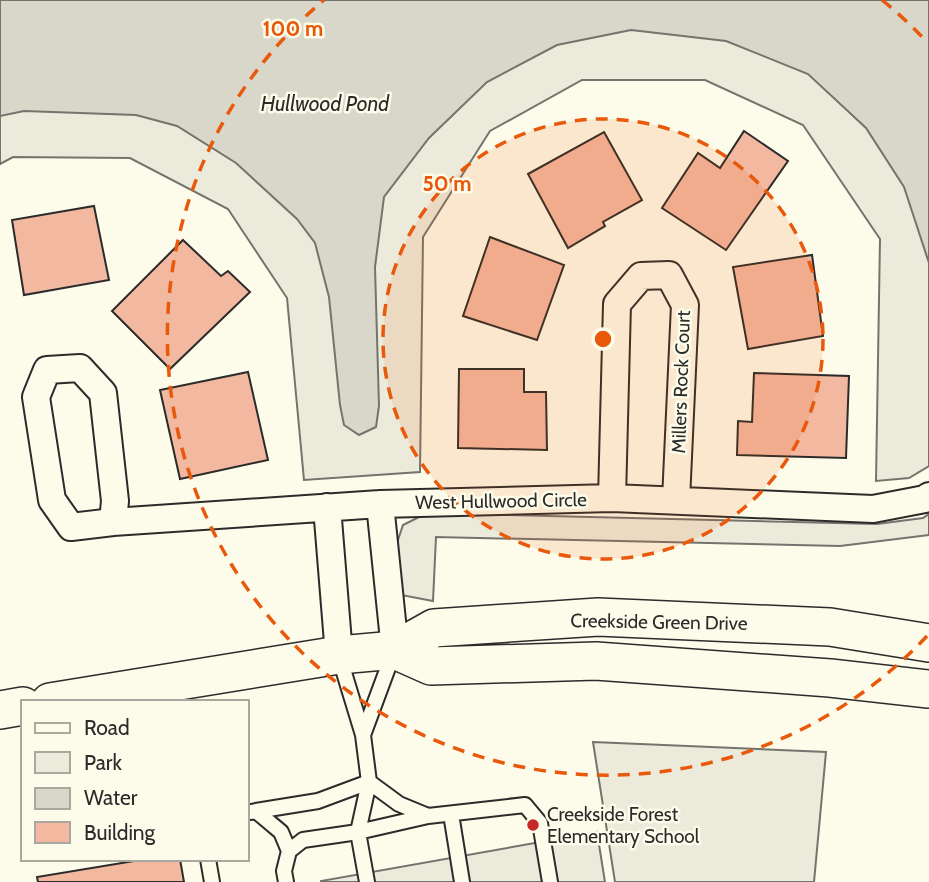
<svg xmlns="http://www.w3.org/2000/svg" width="929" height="882" viewBox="0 0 929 882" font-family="Cabin,sans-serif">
<rect width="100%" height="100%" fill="#fdfbea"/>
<path fill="#ecebdb" stroke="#74746e" stroke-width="2" d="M0 0H929V466L909 478 876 481 880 239 803 125 705 80H582L490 131 423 237 420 472 304 480 287 298 228 209 130 158 13 157 0 164Z
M427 513 877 524 923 518 929 514V535L840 546 436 537 433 601 401 595 397 543 403 525Z
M593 742 826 752 814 882H615Z"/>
<path fill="#eceadb" stroke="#74746e" stroke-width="2" d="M597 832 605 882H321V881Z"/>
<path fill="#d8d7c9" stroke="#74746e" stroke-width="2" d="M0 0H929V263L904 187 866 128 808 74 726 41 631 30 557 45 487 82 429 138 384 197 375 267 379 406 376 427 359 435 344 425 340 405 329 297 315 243 297 219 236 163 177 126 136 115 24 111 0 116Z"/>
<path fill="#f2b8a0" stroke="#2b2b2b" stroke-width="2" d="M744 131 788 161 726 250 662 208 698 153 720 168Z
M604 132 642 200 603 222 605 226 568 248 528 174Z
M94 206 109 280 24 295 12 220Z
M490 237 564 265 537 340 463 316Z
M183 240 221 276 228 271 250 292 170 369 112 311Z
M812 255 823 336 748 349 733 267Z
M459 369H524V392H546L547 450 458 448Z
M248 372 268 460 180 479 160 390Z
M754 373 849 376 846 458 737 455 738 421 752 422Z
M146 859H180L184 882H38L37 877Z"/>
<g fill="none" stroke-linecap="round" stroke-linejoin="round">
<g stroke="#2b2b2b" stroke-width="18">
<path id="lane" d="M339 656 363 735 369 782 358 832 367 882
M363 735 393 654
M256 811 318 801 369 782 399 804 428 816
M251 812 256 811 281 832 289 851
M451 814 462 882
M208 859 212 882
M286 882 284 871 289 851 303 840 358 832 428 816 525 805 540 823 550 882"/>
</g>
<g stroke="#2b2b2b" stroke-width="30">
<path id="street" d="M612 498 617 304 641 276 669 275 685 305 676 500
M380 504 395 650
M327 507 339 655
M113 522 115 501 103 393 80 368 47 370 36 397 52 500 71 527 113 522 380 504 612 498 873 509 925 499 929 496"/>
</g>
<g stroke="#2b2b2b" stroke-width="40">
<path id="secondary" d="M395 650 431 666 596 661 830 678 929 689
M50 702 339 655 395 650 434 628 598 617 830 627 929 643
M0 710 23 706"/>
</g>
<use href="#lane" stroke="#fdfbea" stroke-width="14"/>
<use href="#street" stroke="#fdfbea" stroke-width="26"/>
<use href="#secondary" stroke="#fdfbea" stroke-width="37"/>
</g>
<circle cx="603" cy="339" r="220" fill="#e8590c" fill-opacity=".12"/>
<g fill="none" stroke="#e8590c" stroke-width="3.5" stroke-dasharray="12 9">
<circle cx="603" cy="339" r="220"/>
<path d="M927 636A439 439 0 1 1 324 0M882 0A439 439 0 0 1 927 42"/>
</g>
<circle fill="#c62828" stroke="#fdfbea" stroke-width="2.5" cx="533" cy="825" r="7"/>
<g text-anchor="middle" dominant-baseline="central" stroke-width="5" stroke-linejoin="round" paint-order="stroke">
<g font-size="19" fill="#2b2b2b" stroke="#fdfbea">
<text transform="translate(681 382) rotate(-88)">Millers Rock Court</text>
<text transform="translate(501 501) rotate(-1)">West Hullwood Circle</text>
<text transform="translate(659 622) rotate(1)">Creekside Green Drive</text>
</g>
<g font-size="19" fill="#2b2b2b" stroke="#fdfbea" text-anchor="start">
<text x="547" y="814">Creekside Forest<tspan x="547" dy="22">Elementary School</tspan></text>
</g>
<g font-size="21" font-style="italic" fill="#2b2b2b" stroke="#fdfbea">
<text x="325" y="103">Hullwood Pond</text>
</g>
</g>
<circle cx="603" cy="339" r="10" fill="#e8590c" stroke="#fdfbea" stroke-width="3.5"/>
<g font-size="21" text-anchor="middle" font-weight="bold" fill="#e8590c" stroke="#fdfbea" stroke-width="5" stroke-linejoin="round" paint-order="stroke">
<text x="293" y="36">100 m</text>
<text x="447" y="191">50 m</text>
</g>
<rect x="21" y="700" width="228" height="161" fill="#fdfbea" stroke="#a9a89e" stroke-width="2"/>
<rect x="35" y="723" width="35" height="10" fill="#fdfbea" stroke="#a9a89e" stroke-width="2"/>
<text x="84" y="735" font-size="21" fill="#2b2b2b">Road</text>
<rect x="35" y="752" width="35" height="21" fill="#ecebdb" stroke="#a9a89e" stroke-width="2"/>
<text x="84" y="770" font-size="21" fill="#2b2b2b">Park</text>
<rect x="35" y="788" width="35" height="21" fill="#d8d7c9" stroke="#a9a89e" stroke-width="2"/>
<text x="84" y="805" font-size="21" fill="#2b2b2b">Water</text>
<rect x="35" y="822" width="35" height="21" fill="#f2b8a0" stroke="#a9a89e" stroke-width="2"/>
<text x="84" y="840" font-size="21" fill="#2b2b2b">Building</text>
</svg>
